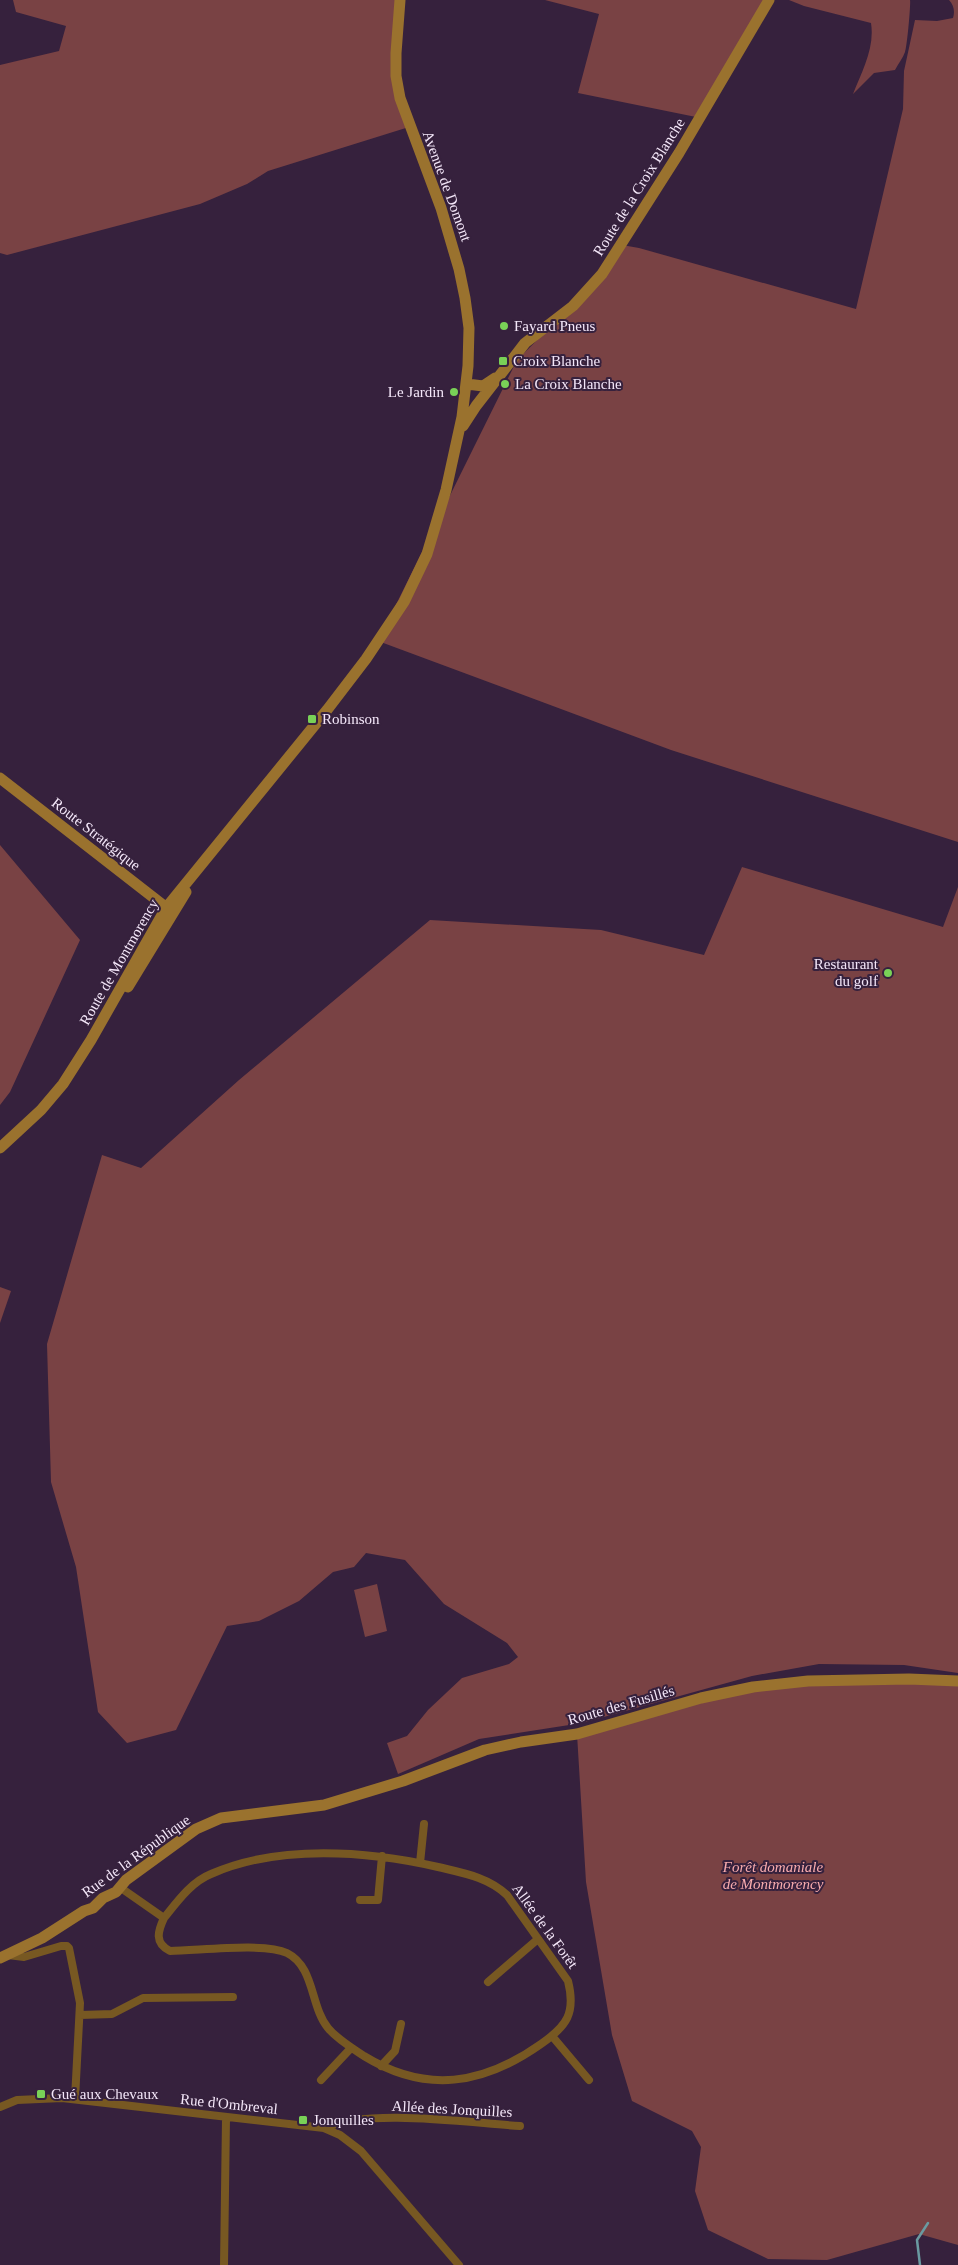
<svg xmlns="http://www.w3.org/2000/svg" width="958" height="2265" viewBox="0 0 958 2265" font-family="Georgia,serif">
<rect width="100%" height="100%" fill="#36213d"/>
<path fill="#794244" d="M13 0H400L396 76 409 127 268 171 247 184 200 204 7 255 0 253V65L59 51 66 26 16 12Z
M545 0H769L696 117 578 93 599 14Z
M789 0H910C911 3 907 48 905 52 903 58 898 64 895 70L874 73 853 94C862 71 875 48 871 23L804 6Z
M949 0H958V842L671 750 378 641 517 360 595 283 622 245 639 248 856 309 903 109 904 71 915 20 937 21 953 18C955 12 954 5 949 0Z
M0 845 80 940 10 1092 0 1105Z
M742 867 943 927 958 887V1673L904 1665 819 1664 752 1676 582 1723 479 1739 398 1774 387 1743 407 1736 428 1710 462 1678 509 1664 518 1657 507 1643 444 1604 405 1560 366 1553 354 1567 333 1572 299 1601 259 1621 227 1626 176 1730 127 1743 98 1712 76 1567 51 1482 47 1344 102 1155 141 1168 239 1080 430 920 601 930 704 955Z
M0 1287 11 1291 0 1323Z
M377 1584 387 1631 365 1637 354 1590Z
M958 1681V2245L919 2234 827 2260 768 2259 708 2230 695 2191 701 2147 692 2131 632 2101 612 2035 586 1882 577 1734 753 1687Z"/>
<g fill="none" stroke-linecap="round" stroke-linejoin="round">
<path stroke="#6a9aa1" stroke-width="2.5" d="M920 2265 917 2240 928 2223"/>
<path stroke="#775822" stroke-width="8" d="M420 1863 424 1824
M121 1888 164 1918C158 1931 154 1943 170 1951 197 1951 264 1942 287 1953 315 1967 310 2006 328 2028 337 2039 352 2048 364 2056 426 2094 483 2085 541 2044 567 2026 576 2013 568 1981L507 1895C488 1877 463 1873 438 1867 368 1851 279 1844 211 1874 191 1882 177 1902 164 1918
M360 1900H378L382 1856
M8 1955 24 1957 61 1946H67L69 1948 80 2003 75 2099
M488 1982 538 1939
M80 2015 112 2014 143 1998 233 1997
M552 2036 589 2080
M381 2066 395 2051 401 2024
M321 2080 351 2048
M0 2107 17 2100 62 2098 324 2128 340 2135 361 2151 459 2265
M324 2128C369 2108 469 2123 520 2126
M224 2265 226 2118"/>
<path stroke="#9a722e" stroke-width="11" d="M467 384 483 386 495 378
M463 426 476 406 525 343 573 306 602 274 679 153 769 0
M0 778 172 912
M128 987 186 892
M0 1148 41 1110 63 1084 91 1040 166 908 327 710 366 659 404 602 427 554 446 490 462 417 468 366 469 328 465 298 459 269 441 208 400 98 396 76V53L400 0
M0 1958 42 1938 84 1911 93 1908 103 1898 116 1892 126 1880 196 1829 221 1818 324 1805 403 1781 485 1750 521 1742 577 1734 701 1698 753 1687 808 1681 909 1679 958 1681"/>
</g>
<g fill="#79d157" stroke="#36213d" stroke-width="2">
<circle cx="504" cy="326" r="5"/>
<rect x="498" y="356" width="10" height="10" rx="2.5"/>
<circle cx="505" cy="384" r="5"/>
<circle cx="454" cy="392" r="5"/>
<rect x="307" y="714" width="10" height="10" rx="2.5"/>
<circle cx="888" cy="973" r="5"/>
<rect x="36" y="2089" width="10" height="10" rx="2.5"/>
<rect x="298" y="2115" width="10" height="10" rx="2.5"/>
</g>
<g text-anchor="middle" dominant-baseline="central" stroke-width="4" stroke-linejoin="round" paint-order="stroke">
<g font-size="15" fill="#f4e7f9" stroke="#36213d">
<text transform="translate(447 186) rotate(70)">Avenue de Domont</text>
<text transform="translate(639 187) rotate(-58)">Route de la Croix Blanche</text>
<text transform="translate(96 834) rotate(38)">Route Stratégique</text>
<text transform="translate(119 962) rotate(-60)">Route de Montmorency</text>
<text transform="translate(621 1705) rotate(-16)">Route des Fusillés</text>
<text transform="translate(136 1856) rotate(-36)">Rue de la République</text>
<text transform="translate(545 1926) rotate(54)">Allée de la Forêt</text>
<text transform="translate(229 2104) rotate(6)">Rue d'Ombreval</text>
<text transform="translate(452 2109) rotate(3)">Allée des Jonquilles</text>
</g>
<g font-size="15" fill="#f4e7f9" stroke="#36213d" text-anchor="start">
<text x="514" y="326">Fayard Pneus</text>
<text x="513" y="361">Croix Blanche</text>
<text x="515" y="384">La Croix Blanche</text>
<text x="444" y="392" text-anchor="end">Le Jardin</text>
<text x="322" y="719">Robinson</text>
<text x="878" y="964" text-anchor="end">Restaurant<tspan x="878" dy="17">du golf</tspan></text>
<text x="51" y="2094">Gué aux Chevaux</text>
<text x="313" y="2120">Jonquilles</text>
</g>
<g font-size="15" font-style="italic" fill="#f9acae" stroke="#36213d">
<text x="773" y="1867">Forêt domaniale<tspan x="773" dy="17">de Montmorency</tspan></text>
</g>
</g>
</svg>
